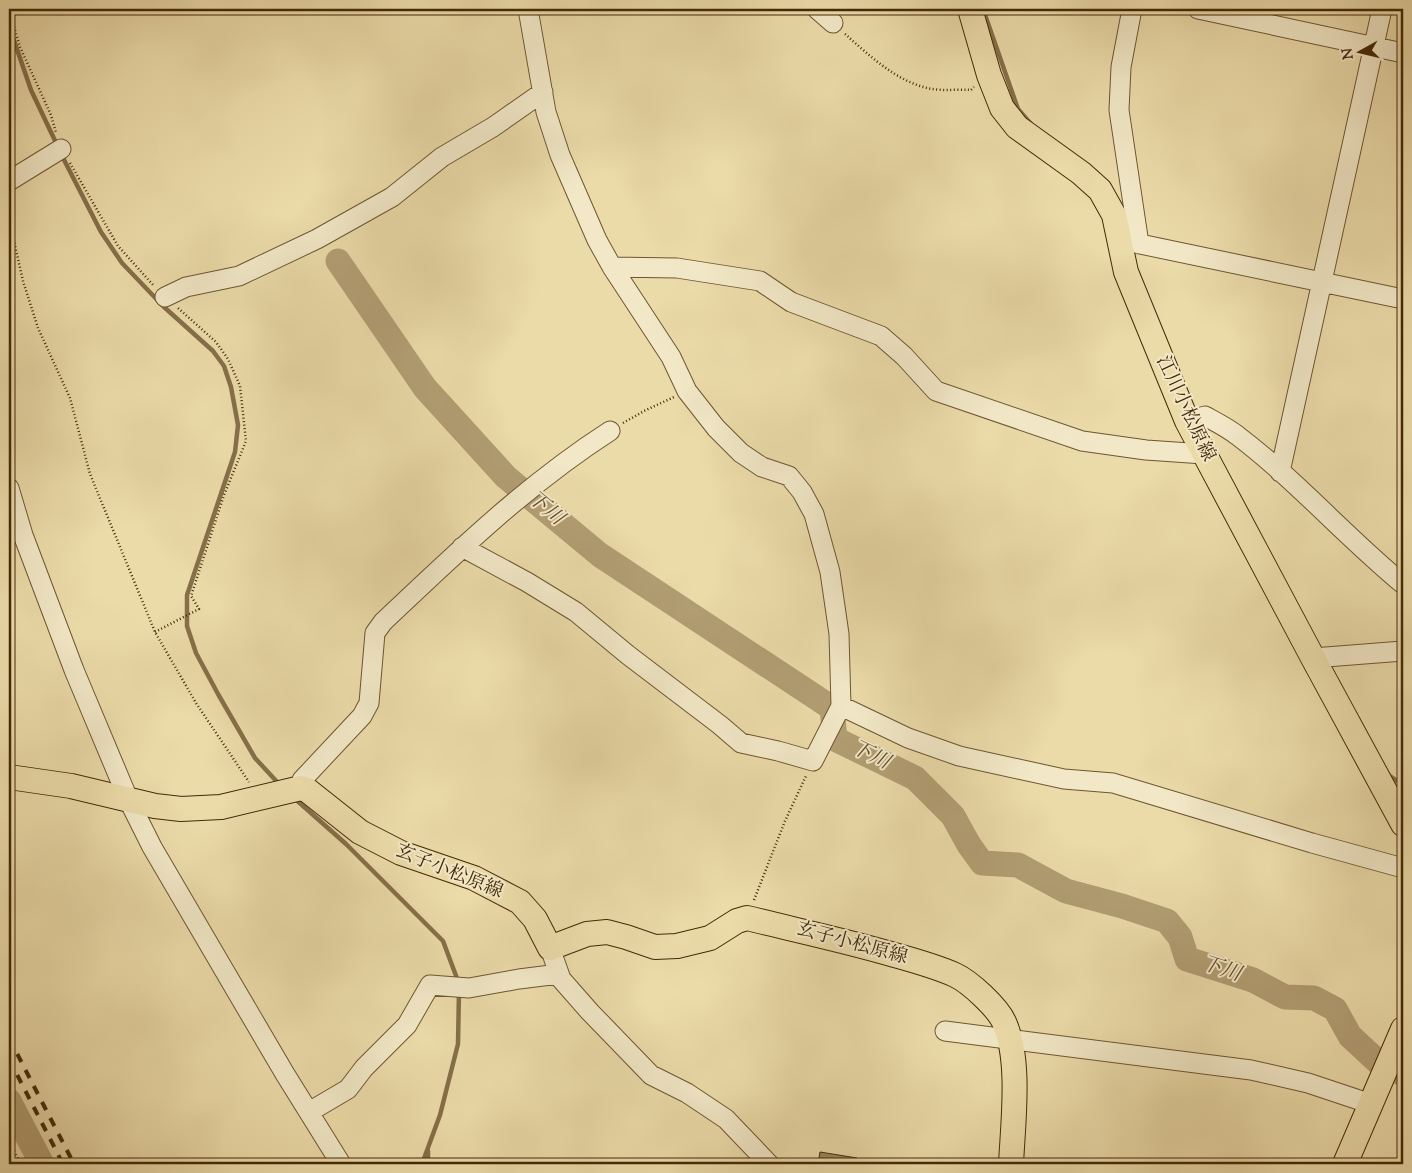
<svg xmlns="http://www.w3.org/2000/svg" width="1412" height="1173" viewBox="0 0 1412 1173" font-family="'Sorts Mill Goudy','Noto Serif JP',serif">
<rect width="100%" height="100%" fill="#ebdba9"/>
<filter id="stains"><feTurbulence type="fractalNoise" baseFrequency=".004" numOctaves="4"/><feColorMatrix values="0 0 0 0 .2 0 0 0 0 .09 0 0 0 0 .02 0 0 0 .5 -.17"/></filter>
<radialGradient id="worn" r=".72"><stop offset=".6" stop-color="#630" stop-opacity="0"/><stop offset="1" stop-color="#630" stop-opacity=".3"/></radialGradient>
<g fill="none" stroke-linecap="round" stroke-linejoin="round">
<path stroke="#866f49" stroke-width="4.5" d="M983 9 1018 109 1031 124
M9 26 31 90 58 147
M61 154 101 232 122 263 164 307 213 351 224 366 231 387 238 425 235 452 187 595V626L196 653 218 694 255 758 279 784
M1387 774 1403 785
M294 798 346 844 443 941 458 981
M428 1151V1164
M422 1164 440 1115 458 1044 459 991"/>
<path stroke="#b29e73" stroke-width="25" d="M338 261 425 388 506 477 600 555 832 708 835 739 915 778 953 816 969 845 982 863 1018 865 1066 891 1122 906 1167 921 1180 937 1187 959 1253 980 1285 997 1314 998 1335 1009 1350 1036 1378 1062 1403 1074
M9 1101 42 1164"/>
</g>
<path fill="#9b865c" stroke="#442909" d="M820 1152 857 1158V1164H818Z"/>
<g fill="none" stroke-linecap="round" stroke-linejoin="round">
<g stroke="#6e5631" stroke-width="21">
<path id="minor" d="M817 9 833 23
M1132 9 1121 67 1119 110 1139 244
M1198 9 1403 53
M9 181 61 149
M1121 240 1403 299
M612 267 677 268 760 281 791 302 881 336 904 356 936 391 1082 441 1146 450 1204 454
M165 297 186 287 239 276 317 239 392 197 442 157 493 127 543 92
M1187 421 1205 416C1216 422 1228 428 1238 436 1297 481 1346 537 1403 584
M1280 472 1382 9
M9 488 23 535 74 670 129 801 152 847 224 970 285 1074 341 1164
M462 547 527 582 576 612 628 655 720 725 741 743 778 751 813 761 841 706 839 634 830 572 814 514 802 492 789 476 762 467 741 453 716 428 687 391 671 357 612 267 597 240 560 155 546 112 528 9
M1313 658 1403 651
M841 706 908 738 959 756 1064 779 1113 783 1312 843 1403 868
M301 788 302 780 362 716 369 703 375 633 383 622C455 554 526 485 610 431
M550 948 561 979 590 1012 651 1075 687 1093 726 1119 769 1164
M945 1031 1251 1070 1308 1083 1371 1104
M309 1112 348 1089 364 1068 407 1025 430 985 469 988 519 979 559 974"/>
</g>
<g stroke="#442909" stroke-width="26">
<path id="major" d="M970 9 989 75 1002 108 1017 127 1081 173 1100 190 1114 215 1126 272 1187 421 1313 658 1403 824
M9 777 71 786 155 806 181 809 221 807 301 788 307 790 360 832 401 853 474 878 520 902 535 919 550 948 587 934 607 932 626 937 655 947 677 946 710 938 737 921 747 918C795 930 843 940 891 954 912 960 935 966 955 975 970 982 997 1007 1004 1022 1021 1059 1013 1123 1011 1164
M1345 1164 1403 1029"/>
</g>
<path stroke="#442909" stroke-width="2.5" stroke-dasharray="1 2.5" stroke-linecap="butt" d="M9 10 20 47 51 115 56 133
M845 34C870 56 898 83 932 89 944 91 959 89 971 90L974 87
M70 163 118 246 154 286
M9 219 23 281 38 328 70 398 90 474 155 632 196 703 249 782
M623 423 644 411 674 397
M155 632 199 609 191 596 224 495 246 441 240 386 228 359 216 342 178 308
M754 900 785 821 806 776
M9 1142 21 1164"/>
<use href="#minor" stroke="#f2e8c7" stroke-width="19"/>
<use href="#major" stroke="#ebdba9" stroke-width="24"/>
<path stroke="#442909" stroke-width="4" stroke-dasharray="9 9" stroke-linecap="butt" d="M9 1038 74 1164
M9 1059 63 1164"/>
</g>
<g text-anchor="middle" dominant-baseline="central" stroke-width="4" stroke-linejoin="round" paint-order="stroke">
<g font-size="19" fill="#442909" stroke="#f2e8c7">
<text transform="translate(1185 409) rotate(65)">江川小松原線</text>
<text transform="translate(449 872) rotate(22)">玄子小松原線</text>
<text transform="translate(852 944) rotate(15)">玄子小松原線</text>
</g>
<g font-size="20" font-style="italic" fill="#654c29" stroke="#f2e8c7">
<text transform="translate(545 509) rotate(40)">下川</text>
<text transform="translate(870 756) rotate(26)">下川</text>
<text transform="translate(1221 970) rotate(18)">下川</text>
</g>
</g>
<rect width="1412" height="1173" fill="none" stroke="#ebdba9" stroke-width="30"/>
<rect x="10" y="10" width="1392" height="1153" fill="none" stroke="#442909" stroke-width="2.5"/>
<rect x="15" y="15" width="1382" height="1143" fill="none" stroke="#442909"/>
<g transform="translate(1360 52) rotate(262)" stroke="#f2e8c7" stroke-width="4" paint-order="stroke">
<path d="M0-4L9 19L0 12L-9 19Z" fill="#442909"/>
<text y="-8" font-size="14" font-weight="bold" text-anchor="middle" fill="#442909">N</text>
</g>
<rect width="100%" height="100%" filter="url(#stains)"/>
<rect width="100%" height="100%" fill="url(#worn)"/>
</svg>
